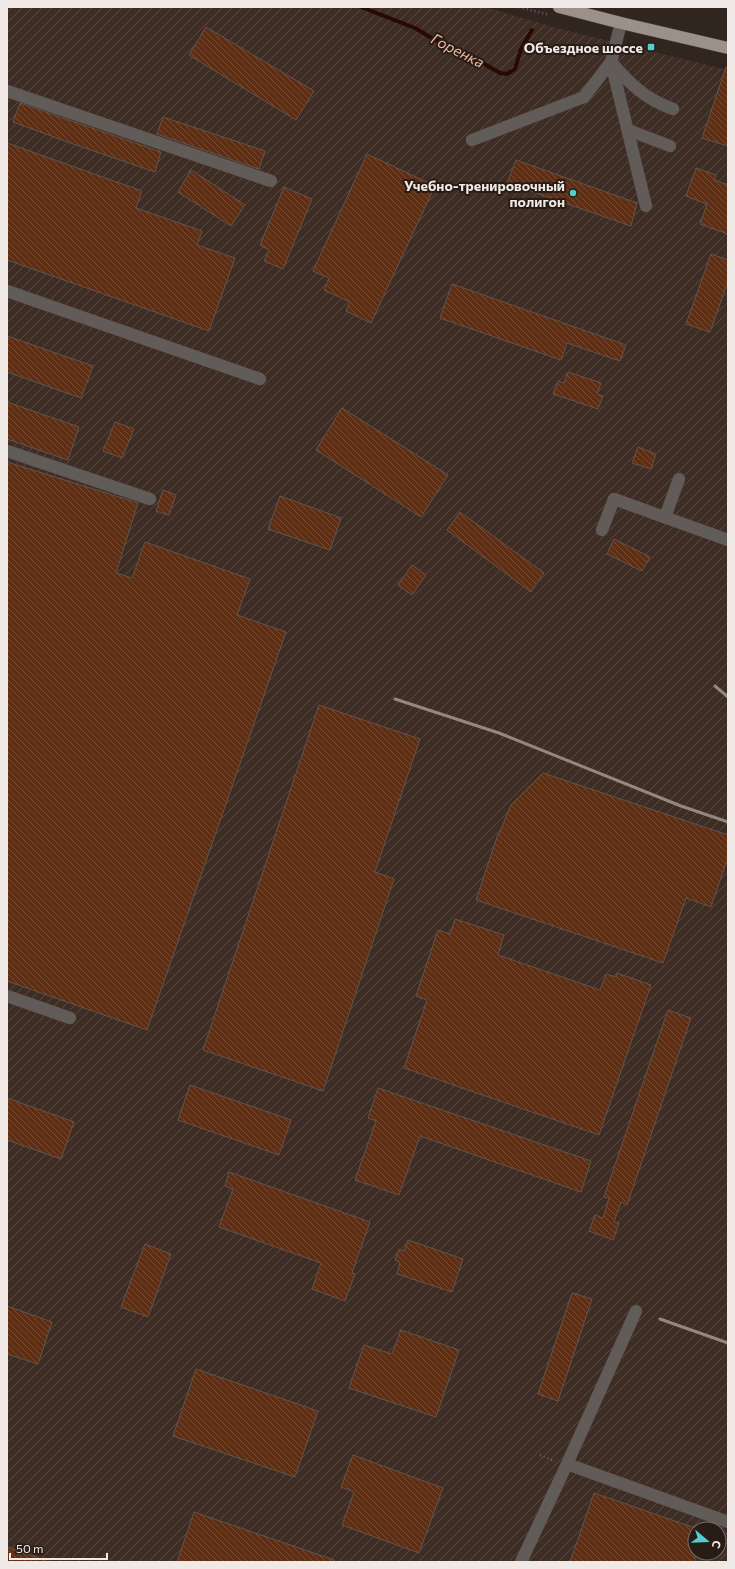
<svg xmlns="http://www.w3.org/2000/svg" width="735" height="1569" viewBox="0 0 735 1569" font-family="Commissioner,sans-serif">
<defs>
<pattern id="industrial-furrows" width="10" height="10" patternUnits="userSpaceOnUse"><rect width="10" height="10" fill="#3e2d24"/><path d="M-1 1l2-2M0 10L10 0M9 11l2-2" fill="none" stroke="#5a4b44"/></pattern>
<pattern id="building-back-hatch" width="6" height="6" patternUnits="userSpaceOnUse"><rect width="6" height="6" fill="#5f2d11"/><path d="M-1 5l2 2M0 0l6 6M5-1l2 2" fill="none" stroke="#764b34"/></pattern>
</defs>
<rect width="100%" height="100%" fill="#312520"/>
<path fill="url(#industrial-furrows)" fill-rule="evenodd" d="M7 7H485L564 30 728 70V1562H7ZM695 1529H719V1553H695Z"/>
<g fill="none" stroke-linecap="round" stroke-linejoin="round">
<path stroke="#2a0900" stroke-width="4" d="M361 7 415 28 430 37 467 54 500 73 507 74 515 69 521 49 532 30"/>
</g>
<path fill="url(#building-back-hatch)" stroke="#62554e" d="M206 27 314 91 296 120 189 55Z
M726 67 728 68V146L702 138Z
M20 103 161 152 155 172 62 140 13 122Z
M163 117 265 151 259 169 157 134Z
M7 143 142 191 136 208 202 231 197 245 235 258 209 331 7 260Z
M367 154 435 186 371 323 346 311 350 302 324 290 329 278 313 271Z
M516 160 637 203 631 226 507 183Z
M696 168 716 175 714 180 728 185V234L700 224 707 204 686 196Z
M191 170 245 205 231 226 178 192Z
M284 187 312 199 283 269 264 261 269 250 260 245Z
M711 254 728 260V281L710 332 686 324Z
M452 284 626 345 620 361 567 343 561 360 440 318Z
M7 336 93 366 81 398 7 372Z
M568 372 601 383 597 394 603 396 598 409 553 394 558 381 564 383Z
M7 402 79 427 68 460 7 439Z
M342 408 448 475 421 517 316 450Z
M115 422 134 429 122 458 103 451Z
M638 447 656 454 651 469 632 463Z
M7 462 138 503 116 573 132 578 145 542 250 579 237 615 286 632 147 1030 7 981Z
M163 490 176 495 169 515 156 511Z
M280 496 341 518 330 550 268 529Z
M460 512 544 573 531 592 447 530Z
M614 539 650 557 642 571 607 554Z
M412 565 426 575 412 595 398 585Z
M319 705 420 739 375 872 394 879 323 1091 203 1050Z
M543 773 728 835V857L711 907 686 898 663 963 476 900 498 834H499L511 805Z
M455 919 504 935 498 955 600 990 606 974 616 977 617 973 651 985 599 1135 404 1068 427 1000 416 996 438 930 450 934Z
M668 1010 691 1018 627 1205 621 1202 614 1222 619 1223 613 1240 589 1231 595 1215 603 1218 609 1198 604 1197Z
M190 1085 291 1120 279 1155 178 1120Z
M378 1088 591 1161 581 1192 420 1136 399 1195 355 1180 376 1121 368 1118Z
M7 1098 74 1122 61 1159 7 1140Z
M229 1172 370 1222 352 1273 355 1274 345 1301 312 1289 321 1263 219 1227 233 1189 225 1186Z
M408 1240 463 1259 452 1292 397 1274 400 1262 395 1260 399 1249 404 1251Z
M145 1244 171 1254 148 1317 121 1307Z
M572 1293 592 1299 558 1401 538 1394Z
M7 1306 52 1322 38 1364 7 1354Z
M401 1330 459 1350 436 1417 349 1388 364 1345 392 1354Z
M196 1369 318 1411 295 1477 173 1436Z
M353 1455 443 1488 419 1553 342 1525 354 1492 341 1487Z
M594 1493 695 1528V1562H570Z
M194 1512 334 1560 333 1562H177Z
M7 1547 45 1560V1562H7Z"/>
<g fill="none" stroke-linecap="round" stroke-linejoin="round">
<g stroke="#4c403c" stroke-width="13">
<path id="minor" d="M621 23 611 62 646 206
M7 91 271 181
M628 130 670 146
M472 140 584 97 611 62C630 84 645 99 673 109
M7 291 260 379
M7 451 150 499
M665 517 679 479
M602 530 614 499 728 540
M7 996 70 1018
M567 1464 728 1522
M521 1562 567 1464 636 1311"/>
</g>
<g stroke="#4c403c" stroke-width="13">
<path id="major" d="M559 7 621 23 728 48"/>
</g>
<path stroke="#6d625d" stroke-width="2.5" stroke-dasharray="1 3" stroke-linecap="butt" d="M519 7 550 15
M540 1455 554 1461V1462"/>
<use href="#minor" stroke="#625c59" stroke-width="12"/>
<use href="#major" stroke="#9c908a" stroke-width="12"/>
<path stroke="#918783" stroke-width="3" d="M715 686 728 697
M395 699 499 733 681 806 728 822
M660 1319 728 1343"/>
</g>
<g fill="#52cdd0" stroke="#271c16" stroke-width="1.5">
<rect x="647" y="43" width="8" height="8" rx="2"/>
<circle cx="573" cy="193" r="4"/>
</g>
<g text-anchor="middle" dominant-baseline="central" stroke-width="4" stroke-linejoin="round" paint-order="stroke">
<g font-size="14" font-weight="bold" fill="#f1e9e5" stroke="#271c16" text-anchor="end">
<text x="643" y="47">Объездное шоссе</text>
<text x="565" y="185">Учебно-тренировочный<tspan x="565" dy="16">полигон</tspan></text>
</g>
<g font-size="15" font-style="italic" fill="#f3b89a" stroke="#271c16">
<text transform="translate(458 50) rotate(27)">Горенка</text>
</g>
</g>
<rect width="735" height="1569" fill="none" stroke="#f1e9e5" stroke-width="16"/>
<g transform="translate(707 1541) rotate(109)"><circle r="19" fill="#271c16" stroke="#786e69"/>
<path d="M0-3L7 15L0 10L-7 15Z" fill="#52cdd0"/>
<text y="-6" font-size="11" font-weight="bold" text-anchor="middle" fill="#f1e9e5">С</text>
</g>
<path d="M10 1553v6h97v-6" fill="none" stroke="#f1e9e5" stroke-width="2"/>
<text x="16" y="1553" font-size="12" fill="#f1e9e5" stroke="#271c16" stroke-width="3" paint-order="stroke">50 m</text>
</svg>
